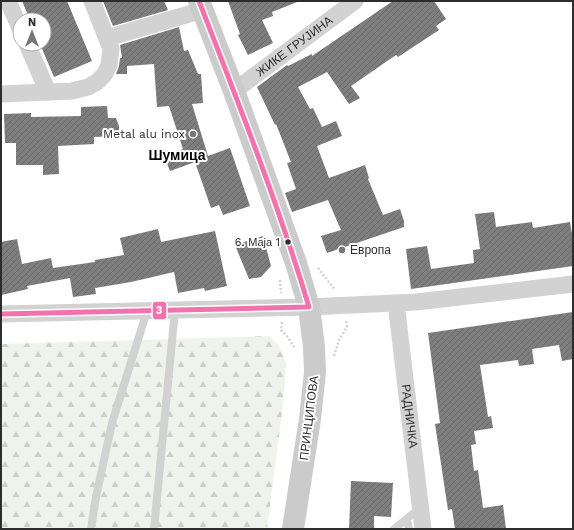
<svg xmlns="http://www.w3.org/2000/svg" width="574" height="530" viewBox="0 0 574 530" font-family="'Work Sans',sans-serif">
<defs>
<pattern id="forest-firs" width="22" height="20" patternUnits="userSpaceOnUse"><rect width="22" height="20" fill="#f0f3eb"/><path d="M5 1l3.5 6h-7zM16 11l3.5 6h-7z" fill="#ced1ca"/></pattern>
<pattern id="building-hatch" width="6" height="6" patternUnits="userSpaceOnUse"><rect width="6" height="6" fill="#7e7e7e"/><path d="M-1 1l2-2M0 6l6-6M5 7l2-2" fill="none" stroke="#686868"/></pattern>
</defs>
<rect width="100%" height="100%" fill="#fff"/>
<path fill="url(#forest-firs)" d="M269 336 279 346 286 363 283 405 267 529H1V344Z"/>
<path fill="url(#building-hatch)" d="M22 1H67L92 61 54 77 40 44H44V20H30Z
M103 1H164L168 10 113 26Z
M228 1H297V2L272 12 273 16 262 20 273 43 248 55 238 35 240 34Z
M393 1H434L446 19 436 26 439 30 398 57 396 55 351 86 360 98 349 104 327 72 298 87 310 109 313 108 322 127 336 121 342 136 317 146 329 178 365 165 369 178 368 179 383 215 400 209 404 221V227L327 253 321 236 341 230 328 200 292 212 285 193 296 189 287 163 291 162 276 124 275 125 257 87 287 65 288 66 312 54V56Z
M179 27 184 51 188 50 198 74H201L203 103 192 104 208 156 230 148 250 206 223 215 219 205 211 208 195 162 170 171 164 156 183 149 169 106 157 107 154 64 127 66V74H116L119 66 120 58H122L120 45Z
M107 106 108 118H116L119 126V136L94 137V144L58 146 59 174 43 175V165H16V143H5L4 114 31 113V117L81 116V107Z
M494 212 496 227 532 222 533 228 570 222 573 240V266L411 289 406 249 427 246 431 269 474 263 473 250 480 249 475 214Z
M158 229 161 242 215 231 227 286 205 291 204 288 178 293 174 272 131 282 95 288 96 294 73 297 70 278 27 286 28 289 1 295V242L17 239 22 264 51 258 53 268 95 262V260L124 255 120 238Z
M263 236 271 266 261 277 249 279 235 245Z
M573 312V359L562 361 559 345 532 349 534 364 519 366 518 360 480 365 488 417 491 416 493 428 474 431 476 444 471 445 474 471 478 470 483 508 503 505 506 529H455L452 509 448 510 435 424 440 423 428 333Z
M351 481 393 483 391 517 374 516V529H349Z"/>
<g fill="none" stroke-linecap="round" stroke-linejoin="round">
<path stroke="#d2d2d2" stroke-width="2.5" stroke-dasharray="2 2" stroke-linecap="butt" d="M318 268 335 290
M280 280 281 293
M282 322 281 330 287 336 295 349
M334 356 339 340 347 327 346 320"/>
<path stroke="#d2d2d2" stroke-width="8" d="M407 519 409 529
M91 529 96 497 112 423 147 311
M154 529 175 310
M394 529 420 508"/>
<g stroke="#d2d2d2" stroke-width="17">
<path d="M8 1 20 28"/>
<path d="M107 38 203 10"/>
<path d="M27 44 48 92"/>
<path id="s1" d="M234 91 355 1"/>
<path d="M1 94 72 91 88 87 97 82 104 75 109 65 111 49 92 1"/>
<path id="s2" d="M396 303 423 529"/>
<path d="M1 314 309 307 416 302 573 284"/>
</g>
<path stroke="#cbcbcb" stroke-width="22" d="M199 1 234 91 296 263 309 307 314 347 315 372 310 419 293 529"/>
<g stroke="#fff" stroke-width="8">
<path id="bus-1" d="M1 314 309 307C278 203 238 102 199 1"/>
</g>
<use href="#bus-1" stroke="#f172ac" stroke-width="5"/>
</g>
<g fill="#767676" stroke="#fff" stroke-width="1.5">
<circle cx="193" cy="134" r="4"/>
<circle cx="342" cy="250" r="4"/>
</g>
<circle fill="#2d2d2d" stroke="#fff" stroke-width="1.5" cx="288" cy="242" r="3.5"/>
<g text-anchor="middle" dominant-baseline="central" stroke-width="4" stroke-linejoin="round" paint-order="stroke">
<g font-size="11" fill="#2d2d2d" stroke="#fff" text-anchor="end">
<text x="280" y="242">6. Маја 1</text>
</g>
<g font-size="12" fill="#2d2d2d" stroke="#fff">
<text stroke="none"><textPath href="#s1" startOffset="75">ЖИКЕ ГРУЈИНА</textPath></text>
<text stroke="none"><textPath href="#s2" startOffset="114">РАДНИЧКА</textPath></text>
<text transform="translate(309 418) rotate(-83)">ПРИНЦИПОВА</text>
</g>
<g font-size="12" fill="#2d2d2d" stroke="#fff" text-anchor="end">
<text x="185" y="134">Metal alu inox</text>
<text x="350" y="250" text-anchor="start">Европа</text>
</g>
<g font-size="14" font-weight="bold" fill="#000" stroke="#fff">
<text x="177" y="155">Шумица</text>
</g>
</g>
<rect stroke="#fff" stroke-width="1.5" x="152" y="301" width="15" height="19" rx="4" fill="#f172ac"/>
<g font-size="11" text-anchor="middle" font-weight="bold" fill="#fff">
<text x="159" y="314">3</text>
</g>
<rect width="574" height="530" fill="none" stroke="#2d2d2d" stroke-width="4"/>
<g transform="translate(32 32)"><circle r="19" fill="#ffffff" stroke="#ababab"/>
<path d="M0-3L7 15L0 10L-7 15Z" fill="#767676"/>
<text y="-6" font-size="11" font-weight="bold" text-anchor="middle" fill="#2d2d2d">N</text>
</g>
</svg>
